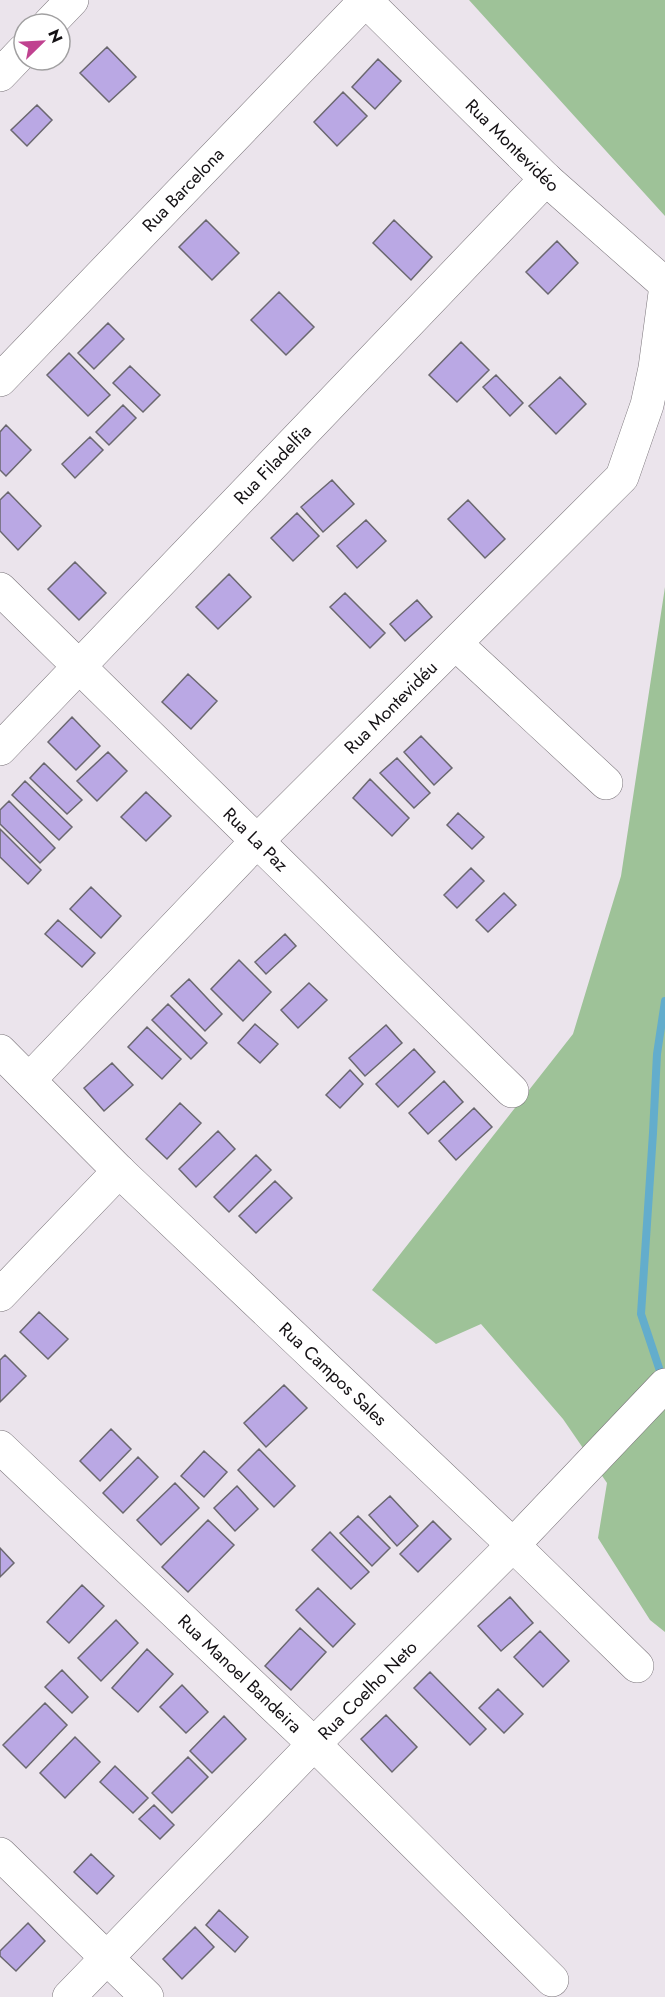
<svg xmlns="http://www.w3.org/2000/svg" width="665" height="1997" viewBox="0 0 665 1997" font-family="Jost,sans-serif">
<rect width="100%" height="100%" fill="#ebe4ec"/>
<path fill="#9ec298" d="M469 0H665V216Z
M665 587V1632L650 1620 598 1538 607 1483 563 1419 481 1324 436 1344 372 1290 573 1034 621 876Z"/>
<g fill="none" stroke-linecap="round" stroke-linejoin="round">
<path stroke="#63adcc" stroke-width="8" d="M663 1380 641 1314 653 1133 657 1054 665 1001"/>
</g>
<path fill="#baa8e4" stroke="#6a676f" stroke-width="1.5" d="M107 47 136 77 109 102 80 73Z
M378 59 401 81 375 109 352 87Z
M343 92 367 116 337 146 314 122Z
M37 105 52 120 27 146 11 130Z
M206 220 239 253 212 280 179 247Z
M394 220 432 257 411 280 373 243Z
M557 241 578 263 548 294 526 272Z
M279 292 314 327 286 355 251 320Z
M108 323 124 339 94 369 78 353Z
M461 342 489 370 457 402 429 375Z
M69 353 110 395 88 416 47 375Z
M130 366 160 395 143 412 113 383Z
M496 375 523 403 510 416 483 387Z
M560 377 586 404 556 434 529 406Z
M123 405 136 418 109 445 96 432Z
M6 425 31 450 6 476 0 470V432Z
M90 437 103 450 75 478 62 464Z
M332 480 354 504 323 532 301 507Z
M8 492 41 526 18 550 0 531V500Z
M468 500 505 539 485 558 448 519Z
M297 513 319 536 293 561 271 538Z
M366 520 386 541 357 568 337 546Z
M75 562 106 593 79 620 48 589Z
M229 574 251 597 218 629 196 607Z
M345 593 385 633 370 648 330 607Z
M417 600 432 617 405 641 390 624Z
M188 674 217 701 191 729 162 702Z
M72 717 100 746 76 770 48 742Z
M421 736 452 768 434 785 404 752Z
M108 752 127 771 97 801 77 781Z
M397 758 430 793 414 808 380 773Z
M44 763 82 800 67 814 30 778Z
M370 779 409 818 392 836 353 798Z
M25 781 72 827 59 840 12 795Z
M146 792 171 816 146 841 121 817Z
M9 801 55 848 40 863 0 824V810Z
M458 813 484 837 472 849 447 825Z
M0 829 41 870 28 884 0 857Z
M471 868 484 881 457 908 444 895Z
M91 887 121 916 101 938 70 909Z
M504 893 516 905 488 932 476 920Z
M58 920 95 953 82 967 45 934Z
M285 934 296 946 266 974 255 962Z
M239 960 271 992 243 1021 211 989Z
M189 979 222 1014 205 1031 171 996Z
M309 983 327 1000 298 1028 281 1010Z
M168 1004 207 1043 191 1059 152 1020Z
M255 1024 278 1044 260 1063 238 1043Z
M386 1025 402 1043 365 1076 349 1058Z
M147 1027 181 1059 162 1079 128 1047Z
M414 1049 435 1072 398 1107 376 1084Z
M112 1063 133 1085 104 1111 84 1088Z
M350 1070 363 1084 340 1108 326 1095Z
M444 1081 463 1102 428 1134 409 1113Z
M180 1103 201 1123 167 1159 146 1139Z
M474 1108 492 1127 456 1160 439 1141Z
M218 1131 235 1149 196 1187 179 1169Z
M256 1155 271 1170 229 1212 214 1197Z
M275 1181 292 1198 256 1233 239 1216Z
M39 1312 68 1339 48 1359 20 1332Z
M5 1355 26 1376 0 1402V1360Z
M284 1385 307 1408 266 1447 244 1423Z
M111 1429 131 1449 100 1481 80 1461Z
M259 1449 295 1486 274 1507 238 1470Z
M204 1451 227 1472 204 1497 181 1476Z
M138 1457 158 1477 123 1513 103 1493Z
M175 1483 199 1508 161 1545 137 1520Z
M237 1486 258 1509 235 1531 214 1508Z
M390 1496 418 1526 397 1546 369 1515Z
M358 1516 390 1548 372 1566 340 1533Z
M208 1520 234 1545 188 1592 162 1567Z
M433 1521 451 1539 418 1572 400 1554Z
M330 1532 369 1572 351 1589 312 1550Z
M0 1548 14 1563 0 1577Z
M82 1585 104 1606 69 1643 47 1622Z
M318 1588 355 1624 333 1647 296 1610Z
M510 1597 533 1623 501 1651 478 1626Z
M116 1620 138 1643 101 1681 78 1658Z
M300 1628 326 1652 291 1690 265 1666Z
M540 1631 569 1661 543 1687 514 1657Z
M147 1649 173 1674 138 1712 112 1688Z
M62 1670 88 1697 72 1713 45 1687Z
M430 1672 486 1729 470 1745 414 1688Z
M182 1685 208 1712 186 1733 160 1707Z
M498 1689 523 1714 504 1733 479 1708Z
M45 1703 67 1725 26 1768 3 1745Z
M386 1715 417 1747 392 1772 361 1739Z
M224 1716 246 1739 212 1773 190 1751Z
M75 1737 100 1762 65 1798 40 1773Z
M188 1757 208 1777 172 1813 152 1793Z
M115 1766 148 1798 133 1813 100 1782Z
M154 1805 174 1825 160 1839 139 1819Z
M91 1854 114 1876 97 1894 74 1872Z
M219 1910 248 1937 235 1952 206 1925Z
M28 1923 45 1941 16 1971 0 1956V1951Z
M195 1927 214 1947 182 1979 163 1959Z"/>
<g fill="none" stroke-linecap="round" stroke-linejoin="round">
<g stroke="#7a747a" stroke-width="34">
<g id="minor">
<path id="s1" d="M365 0 546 179 665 284"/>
<path d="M49 24 72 0"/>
<path d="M0 75 24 50"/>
<path id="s2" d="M0 380 365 1"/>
<path id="s3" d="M0 589 512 1091"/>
<path d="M456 644 606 783"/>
<path id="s4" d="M0 749 546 179"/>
<path id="s5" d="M0 1051 119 1171 513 1545 637 1666"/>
<path id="s6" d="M30 1079 257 841 622 477 647 405 655 368 665 293"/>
<path d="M0 1295 119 1171"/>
<path id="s7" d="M0 1447 314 1744 552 1980"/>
<path d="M0 1854 147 1997"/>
<path id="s8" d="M69 1997 314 1744 513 1545 665 1385"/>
</g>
</g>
<use href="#minor" stroke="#fff" stroke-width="33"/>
</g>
<g text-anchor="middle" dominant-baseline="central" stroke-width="4.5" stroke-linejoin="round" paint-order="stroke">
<g font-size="18" fill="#141114" stroke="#fff">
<text stroke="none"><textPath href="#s1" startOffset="207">Rua Montevidéo</textPath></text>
<text stroke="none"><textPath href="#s2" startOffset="264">Rua Barcelona</textPath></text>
<text stroke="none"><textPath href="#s4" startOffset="394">Rua Filadelfia</textPath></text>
<text stroke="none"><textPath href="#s6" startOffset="518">Rua Montevidéu</textPath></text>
<text stroke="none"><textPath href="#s3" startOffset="358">Rua La Paz</textPath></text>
<text stroke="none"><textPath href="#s5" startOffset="464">Rua Campos Sales</textPath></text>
<text stroke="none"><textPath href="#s7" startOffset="330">Rua Manoel Bandeira</textPath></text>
<text stroke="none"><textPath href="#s8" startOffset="428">Rua Coelho Neto</textPath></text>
</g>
</g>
<g transform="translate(42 42) rotate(66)"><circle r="28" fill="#ffffff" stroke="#a1a0a1" stroke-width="1.5"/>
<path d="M0-4.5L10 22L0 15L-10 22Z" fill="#c04290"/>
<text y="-9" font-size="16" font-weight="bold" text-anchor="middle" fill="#141114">N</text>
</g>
</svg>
